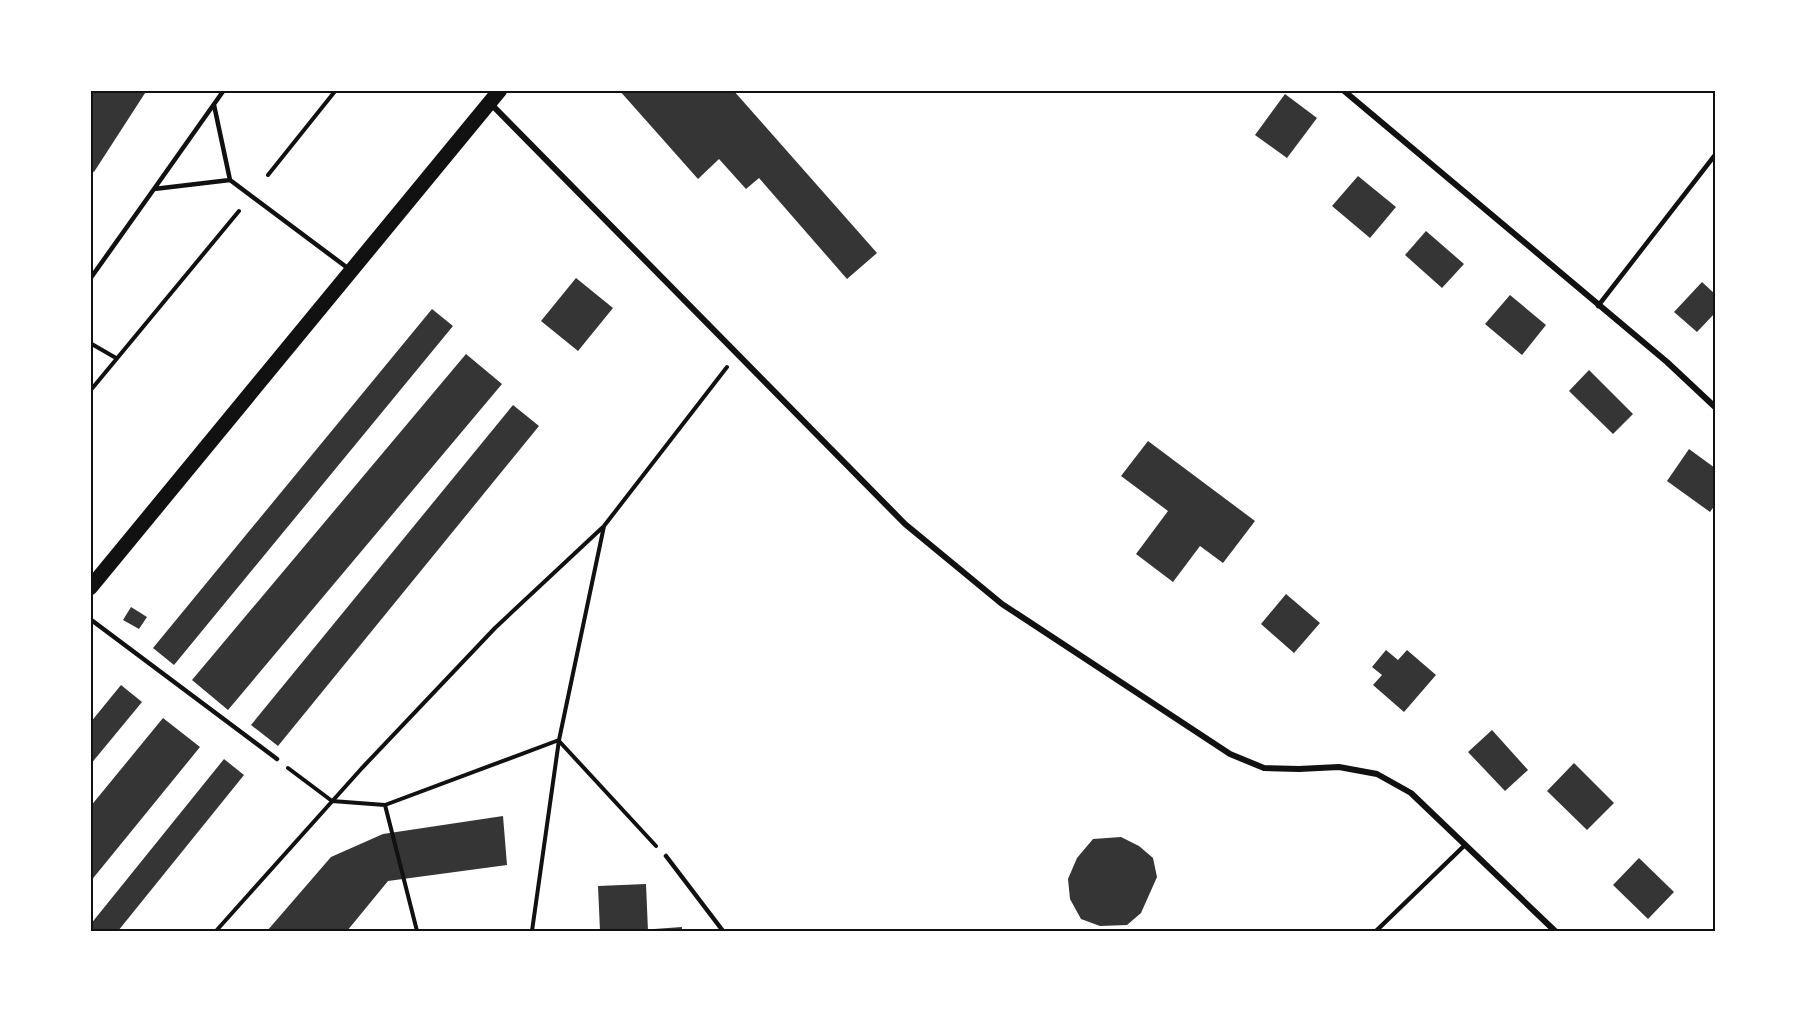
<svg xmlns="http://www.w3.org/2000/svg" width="1805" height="1021" viewBox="0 0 1805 1021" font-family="Overpass,sans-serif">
<rect width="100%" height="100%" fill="#fff"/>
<path fill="#353535" d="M90 90H147L94 172 90 170Z
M619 90H733L877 253 847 279 759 178 746 189 719 159 698 179Z
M1285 94 1317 118 1287 158 1255 135Z
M1358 176 1396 207 1370 238 1332 206Z
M1426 231 1464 264 1442 288 1405 255Z
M576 278 613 308 578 351 541 321Z
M1702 282 1715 294V313L1697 332 1674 312Z
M1510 295 1546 325 1522 355 1485 324Z
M432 309 453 326 174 665 153 648Z
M466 354 502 384 228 710 192 680Z
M1589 370 1633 414 1613 434 1569 391Z
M513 405 539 426 278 746 251 725Z
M1148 441 1255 521 1223 563 1200 546 1173 582 1136 554 1168 511 1121 476Z
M1689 449 1715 468V505L1710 512 1667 481Z
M1286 594 1320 623 1294 653 1261 624Z
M131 607 147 617 139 629 123 620Z
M1386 650 1398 660 1407 650 1436 675 1404 712 1373 685 1382 675 1372 667Z
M121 685 142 702 90 765V723Z
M163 718 200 747 90 882V807Z
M1492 730 1528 770 1505 791 1468 752Z
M224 759 244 775 118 931H90V925Z
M1574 763 1614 803 1587 830 1547 791Z
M503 816 507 865 388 881 347 931H267L331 857 383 834Z
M1121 837 1139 846 1153 858 1157 877 1141 913 1127 925 1100 926 1081 919 1070 899 1068 879 1077 858 1093 839Z
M1639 858 1674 892 1648 919 1613 885Z
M646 884 648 931H600L598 886Z
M682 927V931H654V929Z"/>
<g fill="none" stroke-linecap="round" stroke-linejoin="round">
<path stroke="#111" stroke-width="4" d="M268 175 336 90
M90 343 116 358
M90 391 239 211
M559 741 656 846
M288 768 332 801 385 805 559 740
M385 805 417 931
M216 931 362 768 495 628 603 527
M532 931 559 740 604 526 727 367"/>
<path stroke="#111" stroke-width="4.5" d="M224 90 154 189 230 180 349 269
M214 105 230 180
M90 279 154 189
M1598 306 1715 155
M90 619 277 759
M666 856 723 931
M1376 931 1465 845"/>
<path stroke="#111" stroke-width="6" d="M1343 90 1667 362 1715 407
M490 103 905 524 1002 604 1230 754 1264 768 1299 769 1339 767 1377 774 1411 793 1555 931"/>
<path stroke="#111" stroke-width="15" d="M90 588 500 90"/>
</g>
<rect width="1805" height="1021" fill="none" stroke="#ffffff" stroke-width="183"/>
<rect x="92" y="92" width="1622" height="838" fill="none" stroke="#111" stroke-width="2"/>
</svg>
